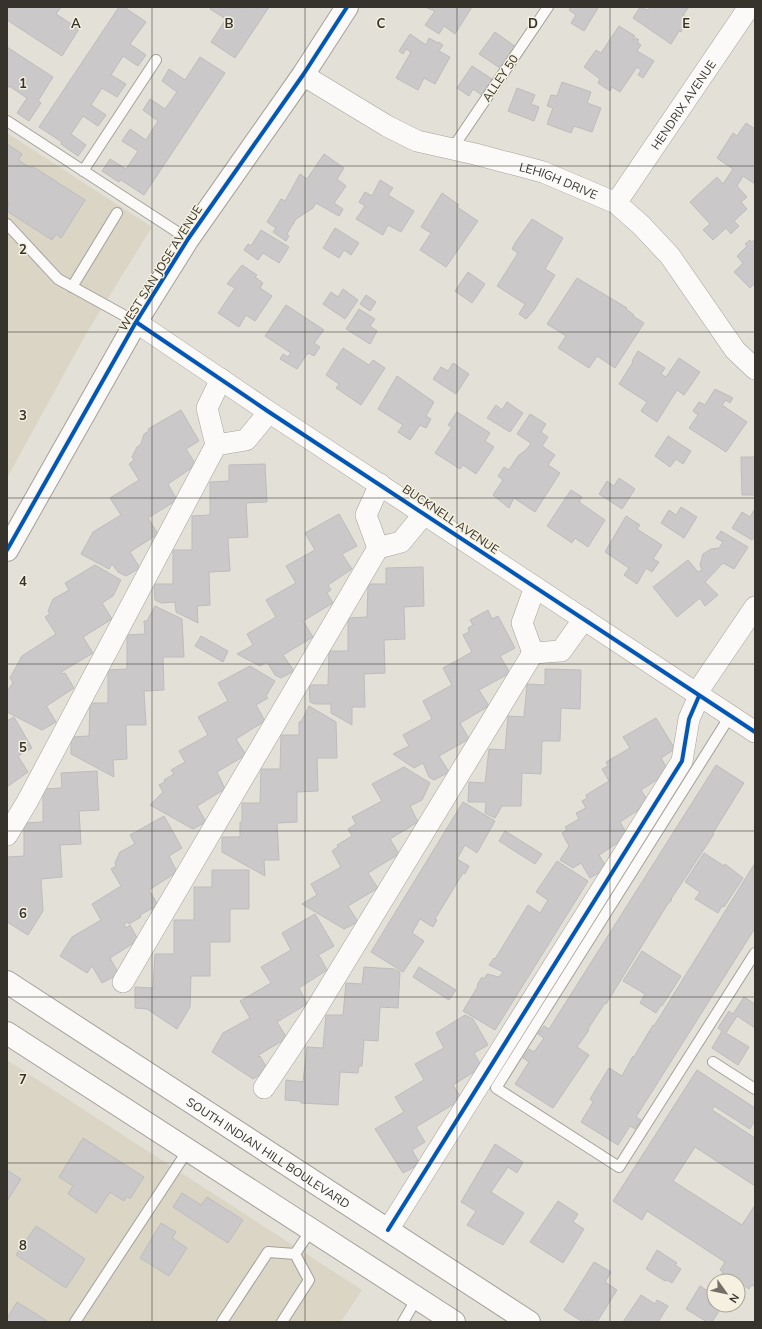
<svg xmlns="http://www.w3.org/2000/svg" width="762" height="1329" viewBox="0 0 762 1329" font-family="Mulish,sans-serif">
<rect width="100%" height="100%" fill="#e3e0d7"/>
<path fill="#dad5c5" d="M7 133 152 227 86 334 7 478Z
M7 1060 362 1290 341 1322H7Z"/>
<path fill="#cac8c8" stroke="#bebcbc" d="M7 7H61L56 14 79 29 62 56 7 20Z
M119 7H124L146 22 130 44 146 55 138 66 123 56 111 75 126 84 117 97 102 88 91 105 106 115 98 126 83 116 71 134 86 145 78 156 61 144 62 142 39 127Z
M211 7 234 8 269 7 235 58 211 42 226 19 210 9Z
M425 7H472L455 34 444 26 439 34 425 25 435 11Z
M571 7H597L598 8 584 31 571 23 576 15 569 10Z
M640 7 648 10 650 7H689L683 15 688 18 681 32 679 31 671 44 633 18Z
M619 26 635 36 633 39 634 40 636 38 639 40 637 42 641 45 637 51 654 61 643 78 638 75 641 70 637 67 620 92 612 87 610 91 598 83 600 79 584 67 596 50 601 53Z
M495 32 516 47 500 68 479 54Z
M410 34 426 45 429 38 438 43 439 42 443 45 439 51 450 57 435 84 424 78 418 90 396 78 411 52 406 49 403 54 399 51Z
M7 47 53 77 38 101 41 103 29 121 17 113 27 98 9 86 7 89Z
M200 57 225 73 144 195 121 180 119 182 102 171 110 159 126 169 138 151 122 141 130 129 146 140 158 121 143 110 150 99 165 109 177 92 162 81 169 69 185 80Z
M472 66 492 79 482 95 473 89 469 96 457 88Z
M562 82 591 92 587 103 601 108 592 132 574 126 571 133 547 124 553 108 547 106 551 95 557 96Z
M517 88 535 95 531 104 539 107 534 121 508 111Z
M746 123 755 129V184L743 176 737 186 747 197 741 202 747 209 734 221 739 226 731 234 726 228 713 240 703 230 710 224 690 202 717 177 723 184 733 169 717 158 733 133 737 136Z
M7 144 22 154 18 160 31 168 32 166 85 200 61 238 56 234 52 240 7 211 9 202 7 201Z
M324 154 344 168 337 179 346 186 334 203 343 209 339 216 316 203 313 208 296 219 287 234 289 236 286 241 273 232 276 228 267 222 281 199 285 201 300 174 307 179Z
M380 180 393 188 388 195 414 211 401 232 388 225 383 235 356 219 365 206 359 202 365 192 372 196Z
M442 193 459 205 457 207 478 221 446 267 420 250 431 233 421 227Z
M532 219 563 238 545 269 555 275 534 310 526 319 519 314 525 304 497 286 518 253 512 249 515 243Z
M335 228 359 243 351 255 344 250 339 258 323 248Z
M261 230 289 247 279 263 263 253 258 260 244 250 248 244 251 246Z
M755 239V283L750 288 734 272 743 263 737 256 747 246 745 244 750 240 752 242Z
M242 265 257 275 255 277 263 283 260 288 272 296 255 321 246 315 239 327 218 313 235 288 227 284Z
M468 272 485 284 472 303 455 291Z
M577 278 627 308 626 309 634 315 633 316 644 323 615 368 597 356 589 368 558 348 566 336 547 324Z
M343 289 358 300 345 319 323 304 331 292 338 297Z
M366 295 376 302 370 311 360 304Z
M286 305 324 330 314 343 320 347 314 356 308 353 297 369 280 359 283 354 288 357 291 353 265 336Z
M359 309 375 319 370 326 377 331 370 344 346 329Z
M343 348 369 365 373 360 385 368 361 405 336 388 339 384 326 375Z
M638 351 665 368 661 374 666 377 679 358 700 372 684 395 677 390 657 422 641 411 647 402 619 384 633 362 632 361Z
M453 363 469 374 456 394 433 379 441 367 448 371Z
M397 376 434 402 426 416 431 419 426 428 420 425 410 440 398 432 403 425 378 409Z
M715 389 733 398 730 403 726 400 722 405 747 422 726 452 689 428 698 415 693 411 699 402 705 405Z
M507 402 523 413 510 432 487 418 496 405 502 410Z
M181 410 199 441 186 449 196 465 168 484 177 500 148 518 158 534 130 552 140 568 126 576 118 572 112 564 109 569 81 554 93 532 121 515 110 498 139 480 129 464 134 460 132 457 137 447 141 444 144 434 149 431 148 429Z
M457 412 490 433 485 441 494 447 476 474 463 465 460 469 435 453 452 427 448 425Z
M530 414 546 424 541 432 548 437 542 446 555 455 548 465 560 473 535 512 514 498 509 508 493 495 503 480 498 476 504 467 509 470 518 456 527 449 531 443 517 434Z
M668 436 691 451 683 464 676 459 670 467 655 456Z
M741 457H755V495H742Z
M265 464 267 502 246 503 248 537 228 538 230 571 209 572 210 605 197 606 198 623 176 612 175 602 161 603 155 600 154 584H173V550H192V516L210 515V482L229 481V465Z
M619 478 635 489 622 509 599 494 607 481 614 486Z
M571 490 582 497 579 502 605 520 588 547 575 538 572 543 547 526Z
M681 507 697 517 684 538 661 523 669 510 676 515Z
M754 510 755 536 752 540 732 528 742 512 750 517Z
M339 514 357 546 342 554 352 569 328 585 331 590 327 593 333 603 303 621 313 637 283 655 294 671 281 678 275 675 267 662 260 666 237 654 253 645 247 634 276 617 266 600 296 583 286 566 315 550 305 533Z
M626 516 640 525 637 529 662 545 653 559 659 562 652 572 646 568 637 584 624 575 629 568 605 552Z
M721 531 748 547 734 569 723 563 705 582 718 595 705 606 700 598 677 617 653 587 688 560 698 572 702 570 700 565 703 554 711 549 719 548 723 542 716 538Z
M95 565 121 580 113 596 102 603 112 619 83 637 93 653 61 672 62 674 65 673 74 688 45 707H47L56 722 42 730 7 712V691L13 683 10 678 22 656 56 634 45 617 50 614 48 611 53 599 69 590 65 583Z
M423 567 424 606 404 607 405 639 384 640 385 673 364 674 365 707H352V725L331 713V704H315L310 702 309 685H328L329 651H348V618L367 617 368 584H386V568Z
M155 606 182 619 184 657H163L164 690 144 691 146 725H126L127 759 113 760 114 777 71 754V737L89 736 90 703H108V670L127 669V635L145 634 144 621H147Z
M488 610 492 619 498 616 515 648 500 656 510 673 479 690 489 706 460 723 469 739 439 756 449 772 434 780 429 777 423 763 414 768 393 754 409 746 403 735 432 719 423 701 452 685 443 668 472 652 463 635 469 632 468 628 473 625 470 620Z
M201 636 228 651 223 662 195 646Z
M250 666 275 681 266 696 268 698 256 705 265 721 236 739 246 755 217 772 225 789 197 806 206 822 193 829 150 805 163 792 159 785 165 782 164 780 174 774 171 770 185 762 179 751 208 735 198 717 228 701 218 683Z
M545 669 581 670 580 709 561 708 560 741H542L541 774 522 773 521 806H502L495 818 485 813 486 802H468L469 782 485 783 489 749 505 750 508 716 524 717 527 684 545 685Z
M309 706 336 722 337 758H317L318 791 297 792V822L277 823 279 860H264L265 876 222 852V837H240V822H242V803H260L261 769H280L281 735H299V722H301Z
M14 717 32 748 18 756 28 772 7 787V721Z
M656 718 675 749 661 758 669 772 641 790 649 803 620 822 628 836 599 855 607 868 590 878 581 863 573 868 560 860 569 846 562 833 567 830 565 827 579 819 576 813 586 808 582 801 587 798 586 795 609 781 602 769 608 766 606 762 630 748 623 737Z
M716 765 744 783 713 833 714 834 671 899 672 900 667 905 606 1004 605 1003 588 1029 589 1030 577 1047 589 1055 553 1108 515 1084 529 1062 523 1058 529 1049 534 1052 544 1038 538 1034 544 1026 549 1029Z
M404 767 430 783 422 800 410 806 418 822 390 839 399 854 368 873 378 888 348 906 358 922 344 929 302 904 317 895 311 884 341 867 332 851 338 847 337 845 352 836 348 829 356 824 352 817 382 801 372 784Z
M97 771 99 810 79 811 81 844 60 845 62 877 41 879 43 911 28 935 7 922V857L24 856V823L43 822V789L62 788 61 773Z
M463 802 495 821 477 853 465 845 457 859 469 866 465 874 463 873 435 919 437 920 433 927 420 919 412 933 424 941 403 972 371 952Z
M164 816 182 848 169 856 177 872 149 890 158 905 140 915 141 917 129 924 128 922 124 924 126 928 130 925 138 940 110 958 119 974 102 983 92 966 87 973 60 956 72 937 101 920 92 904 121 886 111 869 116 866 115 863 120 852 135 844 130 835Z
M505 831 542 854 535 864 499 841Z
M704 853 724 866 725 864 743 878 724 907 722 906 718 913 695 899 700 892 685 882Z
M557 861 588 881 495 1030 463 1011 478 986 477 985 482 977 484 979 487 974 499 977 503 972 489 965 494 958 495 959 528 905 540 913 548 900 536 892Z
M755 863V928L636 1117 641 1120 635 1129 630 1126 618 1145 581 1122 593 1102 590 1099 609 1068 622 1076 633 1056 634 1057 653 1025 654 1026Z
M212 870H249V909H230V942H210V976H191L190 1007 177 1029 147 1009 135 1008V987L153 988 155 954H174V920H194V887H212Z
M315 914 334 946 317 956 320 957 327 970 299 988 307 1004 277 1022 287 1038 257 1056 258 1057 260 1056 268 1070 253 1079 212 1052 223 1033 250 1018 240 1001 271 983 261 967 291 950 282 933Z
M642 951 681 976 662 1006 661 1005 656 1013 640 1003 645 994 623 981Z
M364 967 394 969 400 972 398 1008 380 1007 378 1041 364 1040 362 1066H359L358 1073 340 1072 338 1105 301 1103V1101L285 1100 286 1080 303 1082 307 1047 323 1048 326 1015H343L346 983 362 984Z
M419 967 456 990 449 1000 413 977Z
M744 997 755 1004V1028L737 1016 726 1033 749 1047 738 1065 712 1048 722 1031 718 1028 729 1011 733 1014Z
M465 1015 473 1019 488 1045 474 1053 482 1067 453 1085 462 1099 416 1127 425 1142 412 1150 420 1164 403 1173 375 1129 404 1112 395 1097 424 1080 415 1064 444 1048 436 1033Z
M697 1070 755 1108V1120L750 1129 714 1106 712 1110 755 1138V1186L695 1147 673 1181 742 1225 755 1205V1287L752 1285 749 1289 734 1279 733 1281H726L720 1277 723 1272 720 1270 725 1262 647 1211 642 1220 613 1201Z
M83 1138 144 1177 130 1199 127 1196 124 1201 110 1192 96 1213 68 1194 73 1186 59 1177Z
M495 1144 523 1162 517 1173 508 1167 491 1192 524 1213 503 1245 467 1225 476 1211 461 1202Z
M7 1170 21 1179 7 1201Z
M182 1193 201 1205 207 1197 243 1220 228 1243 173 1207Z
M558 1201 578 1214 573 1222 584 1229 563 1263 530 1242Z
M161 1223 176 1232 172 1238 187 1248 169 1276 140 1258Z
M36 1226 85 1259 66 1288 16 1255Z
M657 1250 677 1263 675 1265 681 1269 672 1283 667 1280 665 1281 646 1269Z
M594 1262 611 1272 605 1282 617 1290 597 1322 588 1320 583 1322 564 1310Z
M700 1286 714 1295V1305H723L712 1322H707L686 1309Z
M641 1295 655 1304 657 1300 668 1306 658 1322H623Z
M17 1302 47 1321 46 1322H7V1318Z"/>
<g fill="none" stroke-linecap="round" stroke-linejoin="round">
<g stroke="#a3a19a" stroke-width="12">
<path id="lane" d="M7 121 188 239
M452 149 548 7
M83 171 156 60
M7 224 58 279 136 322
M72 287 117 213
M730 716 496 1088 619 1167 755 953
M713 1062 755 1089
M295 1254 311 1230
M75 1322 188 1150
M222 1322 268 1252 295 1254
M282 1322 309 1280 295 1254
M403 1322 417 1298"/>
</g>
<g stroke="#a3a19a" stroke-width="22">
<g id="street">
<path id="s1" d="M303 75 387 126 417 141 475 154 543 172 616 203 641 225 670 256 735 350 755 369"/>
<path id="s2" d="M616 203 749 7"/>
<path d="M136 322 269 412 755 732"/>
<path d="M216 445 246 440 269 412"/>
<path d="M378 548 366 515 380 484"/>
<path d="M533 653 522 623 535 587"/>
<path d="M533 653 561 651 584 619"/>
<path d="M696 694 755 607"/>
<path d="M7 835 27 802 216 445 207 408 221 379"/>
<path d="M123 982 378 548 401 542 424 514"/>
<path d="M264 1088 310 1019 533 653"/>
<path d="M388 1230 682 761 689 719 699 696"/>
</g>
</g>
<g stroke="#a3a19a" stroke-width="24">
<path id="secondary" d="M7 550 136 322 188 239 303 75 347 7"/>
</g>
<g stroke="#a3a19a" stroke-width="24">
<g id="primary">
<path id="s3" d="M7 982 529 1322"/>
<path d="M7 1033 454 1322"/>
</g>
</g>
<use href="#lane" stroke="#fbfaf9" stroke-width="10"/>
<use href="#street" stroke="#fbfaf9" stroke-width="21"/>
<use href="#secondary" stroke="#fbfaf9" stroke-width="22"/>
<use href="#primary" stroke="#fbfaf9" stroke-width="22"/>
<g stroke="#f5f0df" stroke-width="6">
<path id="cycleway" d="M136 322 269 412 755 732
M7 550 136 322 188 239 303 75 347 7
M388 1230 682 761 689 719 699 696"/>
</g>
<use href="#cycleway" stroke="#0057b8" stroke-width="4"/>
</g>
<path fill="none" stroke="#35332c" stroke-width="1" stroke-opacity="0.55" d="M152 7V1322M305 7V1322M457 7V1322M610 7V1322M7 166H755M7 332H755M7 498H755M7 664H755M7 831H755M7 997H755M7 1163H755"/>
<g text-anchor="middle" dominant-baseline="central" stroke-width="3" stroke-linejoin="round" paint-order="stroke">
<g font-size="12" fill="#35332c" stroke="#f5f0df">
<text transform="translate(500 78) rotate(-56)">ALLEY 50</text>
<text stroke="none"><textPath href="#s2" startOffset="119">HENDRIX AVENUE</textPath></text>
<text stroke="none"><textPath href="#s1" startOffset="279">LEHIGH DRIVE</textPath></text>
<text transform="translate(160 268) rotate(-58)">WEST SAN JOSE AVENUE</text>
<text transform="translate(451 519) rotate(34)">BUCKNELL AVENUE</text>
<text stroke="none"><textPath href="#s3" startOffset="312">SOUTH INDIAN HILL BOULEVARD</textPath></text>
</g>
</g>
<g font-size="13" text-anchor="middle" font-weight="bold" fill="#35332c" stroke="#f5f0df" stroke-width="3" stroke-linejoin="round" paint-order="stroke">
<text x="76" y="28">A</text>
<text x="229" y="28">B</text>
<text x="381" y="28">C</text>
<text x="533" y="28">D</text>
<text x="686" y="28">E</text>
<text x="23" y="88">1</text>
<text x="23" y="254">2</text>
<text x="23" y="420">3</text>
<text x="23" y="586">4</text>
<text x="23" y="752">5</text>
<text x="23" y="918">6</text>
<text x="23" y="1084">7</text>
<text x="23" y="1250">8</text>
</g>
<rect width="762" height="1329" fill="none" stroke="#35332c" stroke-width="16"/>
<g transform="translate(726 1293) rotate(123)"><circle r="19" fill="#f5f0df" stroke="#a8a497"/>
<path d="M0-3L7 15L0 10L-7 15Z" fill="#727068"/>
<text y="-6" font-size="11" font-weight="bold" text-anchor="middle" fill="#35332c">N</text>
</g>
</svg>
